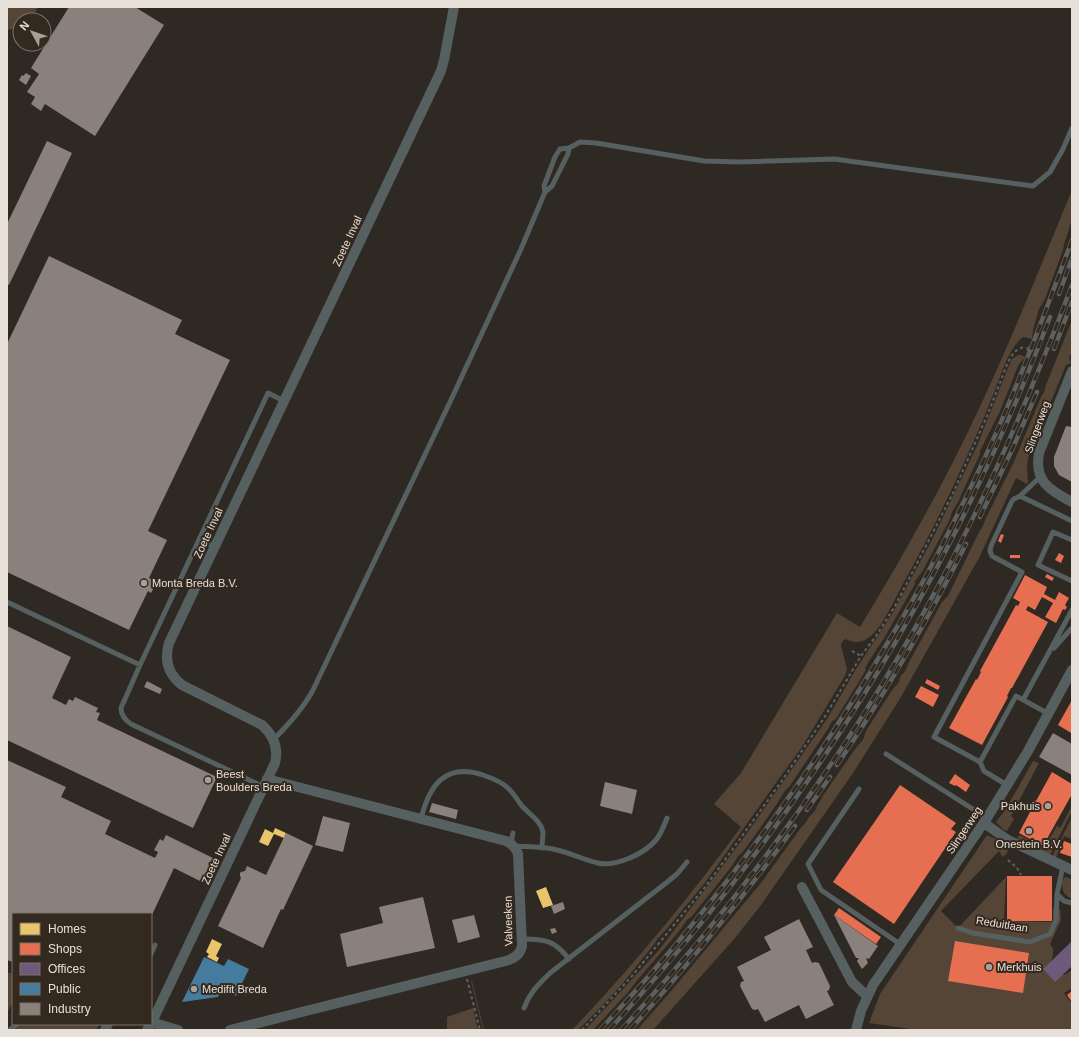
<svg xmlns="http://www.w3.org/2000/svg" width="1079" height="1037" viewBox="0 0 1079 1037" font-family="Arial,sans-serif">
<rect width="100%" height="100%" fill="#2f2923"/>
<path fill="#544536" d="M7 7H38L31 20H20V28L7 30Z
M1072 190V221L1070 225 1069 229 1066 239 1065 240 1063 250 1045 299 1039 309 1033 330 1032 339 1023 337C1011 345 1003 369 998 382 994 393 989 404 985 415 961 472 934 528 904 582 896 596 884 624 873 634 863 643 857 644 845 639L842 642 841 646 847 669 846 674 802 747 778 780 704 884 664 932 658 938 655 943 623 983 603 1005 578 1030H572C633 966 689 898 741 827L714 804 741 773 837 613 860 627C902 558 942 487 976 415 1011 341 1041 265 1072 190Z
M1072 320V350L1069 358 1071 363 1066 365 1028 458 1027 465 1028 483 1027 484 1016 478 980 556 901 697 853 773 761 905 735 938 653 1030H637L672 990 765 878 766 876 800 829 806 822 809 817 815 811 816 808 824 794 855 749 863 740 866 731 892 690 899 682 900 677 906 670 908 664 942 602 948 596 980 530 982 528 986 518 1013 464 1041 397 1044 392 1046 385Z
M1018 355H1021L1025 357 1018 366 1000 411 980 451V454L958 502 952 512 950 519 922 572 915 581V584L883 640 876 650 865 668 866 670 836 719 832 721 828 729 789 787C783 791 780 800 776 805 765 821 754 837 742 853L738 856 732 866 692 916 687 920 680 930 635 983 629 991 593 1030H585L659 950 682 920 745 836 827 719 856 669 892 614 932 540 977 446 1010 363 1012 359Z
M1033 761 1039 763 1011 816 1014 819 1007 831 1003 829 996 822 1004 812Z
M1072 806V811L1050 855 1017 838 1020 835 1044 848 1057 826 1060 828Z
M1072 817V839L1064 836 1056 858 1052 857Z
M987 835 1006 844 1009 847 1007 853 1003 857 999 851 941 911 958 928 1006 877 1004 921 1053 922V909H1060L1061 920 1050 944C1055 949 1053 956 1051 962L1064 975 1072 970V988L1064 993 1072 1004V1030H917L869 1023 880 994Z
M1065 877 1072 879V899C1063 894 1062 891 1062 881Z
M7 972 13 974V1001L7 1013Z
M471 981H472L484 1030H483Z
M473 1008 478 1030H447V1017Z
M23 1024H100L96 1030H13Z"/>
<path fill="#e9c46a" d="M275 828 286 833 284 838 274 834 268 846 259 842 265 829 273 833Z
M546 887 553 905 543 908 536 891Z
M212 939 222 944 216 956 219 958 217 962 207 957 209 954 206 952Z"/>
<path fill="#e76f51" d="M1001 534 1004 535 1001 543 998 541Z
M1059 553 1064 556 1061 563 1055 560Z
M1010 555H1020V558H1010Z
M1047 574 1054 578 1052 581 1045 577Z
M1025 575 1047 587 1044 594 1055 600 1059 592 1069 598 1065 605 1067 607 1065 610 1063 609 1056 623 1045 617 1053 603 1042 597 1035 610 1028 606 1026 610 1048 622 1012 688H1011L1007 696 1008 697 982 745 949 728 976 679 977 680 981 672 980 671 1016 605 1018 606 1020 602 1013 598Z
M927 679 940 686 938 690 925 683Z
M921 686 939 695 933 707 915 697Z
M1072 700V731L1071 733 1058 725Z
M1052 772 1072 784V794L1043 846 1019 833 1030 812 1028 811 1034 800 1036 801Z
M955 774 970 785 966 792 956 785 955 786 949 783Z
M900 785 956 823 951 829 956 832 894 924 833 882Z
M1064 841 1072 844V857L1060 853Z
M1007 876H1052V921H1007Z
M839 908 881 937 876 944 834 915Z
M955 941 1029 953 1023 993 948 981Z
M1072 991V1002L1067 995Z"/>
<path fill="#6d597a" d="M1072 941V966L1055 982 1043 969Z"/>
<path fill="#457b9d" d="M204 957 224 966 228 959 249 969 236 996 222 989 218 997 182 1002Z"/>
<path fill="#8a817c" d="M69 7H135L164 25 95 136 45 104 41 111 31 104 35 97 27 92 39 74 31 68Z
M26 73 31 76 26 85 19 80 22 75 23 76Z
M47 141 72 153 9 285 7 284V224Z
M49 256 182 320 175 334 230 360 148 531 167 540 149 578 157 582 151 593 148 591 129 630 7 572V344Z
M1066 426 1072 427V482L1059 475 1054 466V457Z
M7 626 71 657 52 698 66 705 69 699 73 701 75 697 98 708 96 712 100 713 97 720 217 777 193 828 7 740Z
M147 681 162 689 160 694 144 687Z
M1053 733 1072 744V775L1039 757Z
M7 760 66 787 61 797 111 821 105 834 155 858 158 852 154 850 160 839 163 841 166 835 213 858 202 882 174 868 151 917V914H13V962L7 960Z
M605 782 637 790 632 814 600 806Z
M432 803 458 810 456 819 429 812Z
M323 816 350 823 343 852 315 845Z
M286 833 313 846 283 910 281 909 263 948 218 926 241 878 240 876V873L241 872 245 871 247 866 266 875Z
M423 897 435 948 347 967 340 934 383 923 379 907Z
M563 902 565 909 554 914 551 906Z
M474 915 480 937 458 943 452 920Z
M834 915 878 946 869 959 866 958 868 963 862 969 857 961 859 958H856Z
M799 919 813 947 806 950 812 963 815 962 819 963 830 986 829 990 827 991 834 1005 806 1019 799 1005 765 1022 758 1009 755 1010 752 1009 740 986 741 982 744 981 737 967 771 950 764 937Z
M555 928 557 932 552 934 550 929Z"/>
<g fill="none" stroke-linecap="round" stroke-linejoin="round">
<path stroke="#5f6564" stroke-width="2" stroke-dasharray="3 3" stroke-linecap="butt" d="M852 651 861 656
M1008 860 1017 868 1021 875
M467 979 480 1030
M582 1030 632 976 706 886 781 782 824 718 861 656 876 636 895 606 928 542 954 491 987 416 1008 362 1014 352 1023 347"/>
<path stroke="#566060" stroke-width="5" d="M545 192 544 186 555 157 560 149 569 148
M1029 349 1031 350
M1020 496 1072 521
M199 540 215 547
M1072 540 1053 532 1038 565 1072 581
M7 602 140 665
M1054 648 1072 628
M1023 700 1072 610
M274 739C289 724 303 709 313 690L450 402 521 249 545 192 552 186 568 154 569 148 580 142 596 143 704 161 740 162 834 159 1033 186 1050 172 1063 149 1072 128
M886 754 987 818
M980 762 1016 696 1049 714
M1007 785 984 771 980 762 934 737 1022 572 992 556 990 551 991 546 1012 501 1014 499 1020 496 1040 477
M264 787 131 724C125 720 121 715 121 708L140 665 268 393 284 401
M859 789 808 864 821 890 900 944
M421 819C429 786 445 762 483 775 492 778 502 782 509 789 514 794 518 801 522 806 529 814 541 821 543 832 543 837 542 843 542 848
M511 843 513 833
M514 846C528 847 543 846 557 850 571 853 584 860 598 863 616 867 644 854 656 840 661 834 664 826 667 818
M1063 866 1057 894 1064 901 1072 903
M958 928 973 933 1030 942 1050 934 1056 920 1057 894
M522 939C545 939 554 940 569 959
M151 954 155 945
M524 1008C530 992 538 985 550 973L666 883 677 874 687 862
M9 1030 18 1024"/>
<path stroke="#566060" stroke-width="10" d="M1072 371 1039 453C1034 481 1049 490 1072 502
M984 823 1008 840 1072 870
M802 887 852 982 867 996
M151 1022 178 1030
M105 1030 108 1024
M147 1030 152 1022 275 763C279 747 273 735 262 725L182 685C168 674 164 660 169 643L441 71 444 60 454 7
M230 1030 509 960C516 957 520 954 522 946L518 854C516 847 512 844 506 841L267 779
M856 1030 861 1011 873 985 987 818 1028 751 1072 670"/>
<g stroke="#5d605e" stroke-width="4.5">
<path id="rail" d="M1059 294 1072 258
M1054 349 1072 302
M980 517 1012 450 1037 392
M837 765C885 694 928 620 966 544
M807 810 830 777
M600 1030C629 998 659 966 686 932 761 841 829 744 888 642 905 614 921 586 936 557 961 508 985 460 1006 410 1030 354 1051 297 1072 240
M609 1030C801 821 950 582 1050 317
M621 1030C757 882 874 716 964 536 1005 454 1040 370 1072 285
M630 1030C688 965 744 897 795 826"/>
</g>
<use href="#rail" stroke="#34291e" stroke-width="3" stroke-dasharray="9" stroke-linecap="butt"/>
</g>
<g fill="#a7a099" stroke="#34291e" stroke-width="1.5">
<circle cx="144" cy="583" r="4"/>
<circle cx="208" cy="780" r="4"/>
<circle cx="1048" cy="806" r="4"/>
<circle cx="1029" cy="831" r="4"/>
<circle cx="989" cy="967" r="4"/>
<circle cx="194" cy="989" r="4"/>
</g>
<g text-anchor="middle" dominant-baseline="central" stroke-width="4" stroke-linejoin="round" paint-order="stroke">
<g font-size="11" fill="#e7e0d9" stroke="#34291e">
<text transform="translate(347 241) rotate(-65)">Zoete Inval</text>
<text transform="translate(1037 427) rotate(-70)">Slingerweg</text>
<text transform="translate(208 533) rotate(-65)">Zoete Inval</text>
<text transform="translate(964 830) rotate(-56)">Slingerweg</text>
<text transform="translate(216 859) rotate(-65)">Zoete Inval</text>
<text transform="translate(508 921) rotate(-91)">Valveeken</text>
<text transform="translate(1002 924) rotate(9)">Reduitlaan</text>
</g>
<g font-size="11" fill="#e7e0d9" stroke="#34291e" text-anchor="start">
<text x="152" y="583">Monta Breda B.V.</text>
<text x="216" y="774">Beest<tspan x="216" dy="13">Boulders Breda</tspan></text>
<text x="1040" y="806" text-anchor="end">Pakhuis</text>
<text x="1029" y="844" text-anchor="middle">Onestein B.V.</text>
<text x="997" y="967">Merkhuis</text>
<text x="202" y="989">Medifit Breda</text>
</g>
</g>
<rect width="1079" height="1037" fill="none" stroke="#e7e0d9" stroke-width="16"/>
<rect x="12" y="913" width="140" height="112" fill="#34291e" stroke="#7c7269"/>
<rect x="20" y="923" width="20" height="12" fill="#e9c46a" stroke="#7c7269"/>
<text x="48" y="933" font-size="12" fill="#e7e0d9">Homes</text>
<rect x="20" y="943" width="20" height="12" fill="#e76f51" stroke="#7c7269"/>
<text x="48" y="953" font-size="12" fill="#e7e0d9">Shops</text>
<rect x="20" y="963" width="20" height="12" fill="#6d597a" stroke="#7c7269"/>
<text x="48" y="973" font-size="12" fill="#e7e0d9">Offices</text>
<rect x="20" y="983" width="20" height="12" fill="#457b9d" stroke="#7c7269"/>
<text x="48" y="993" font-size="12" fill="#e7e0d9">Public</text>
<rect x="20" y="1003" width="20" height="12" fill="#8a817c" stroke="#7c7269"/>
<text x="48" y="1013" font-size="12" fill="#e7e0d9">Industry</text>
<g transform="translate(32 32) rotate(310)"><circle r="19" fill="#34291e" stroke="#7c7269"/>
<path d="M0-3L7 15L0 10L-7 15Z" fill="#a7a099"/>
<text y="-6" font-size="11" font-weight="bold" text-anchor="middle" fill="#e7e0d9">N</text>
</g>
</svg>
